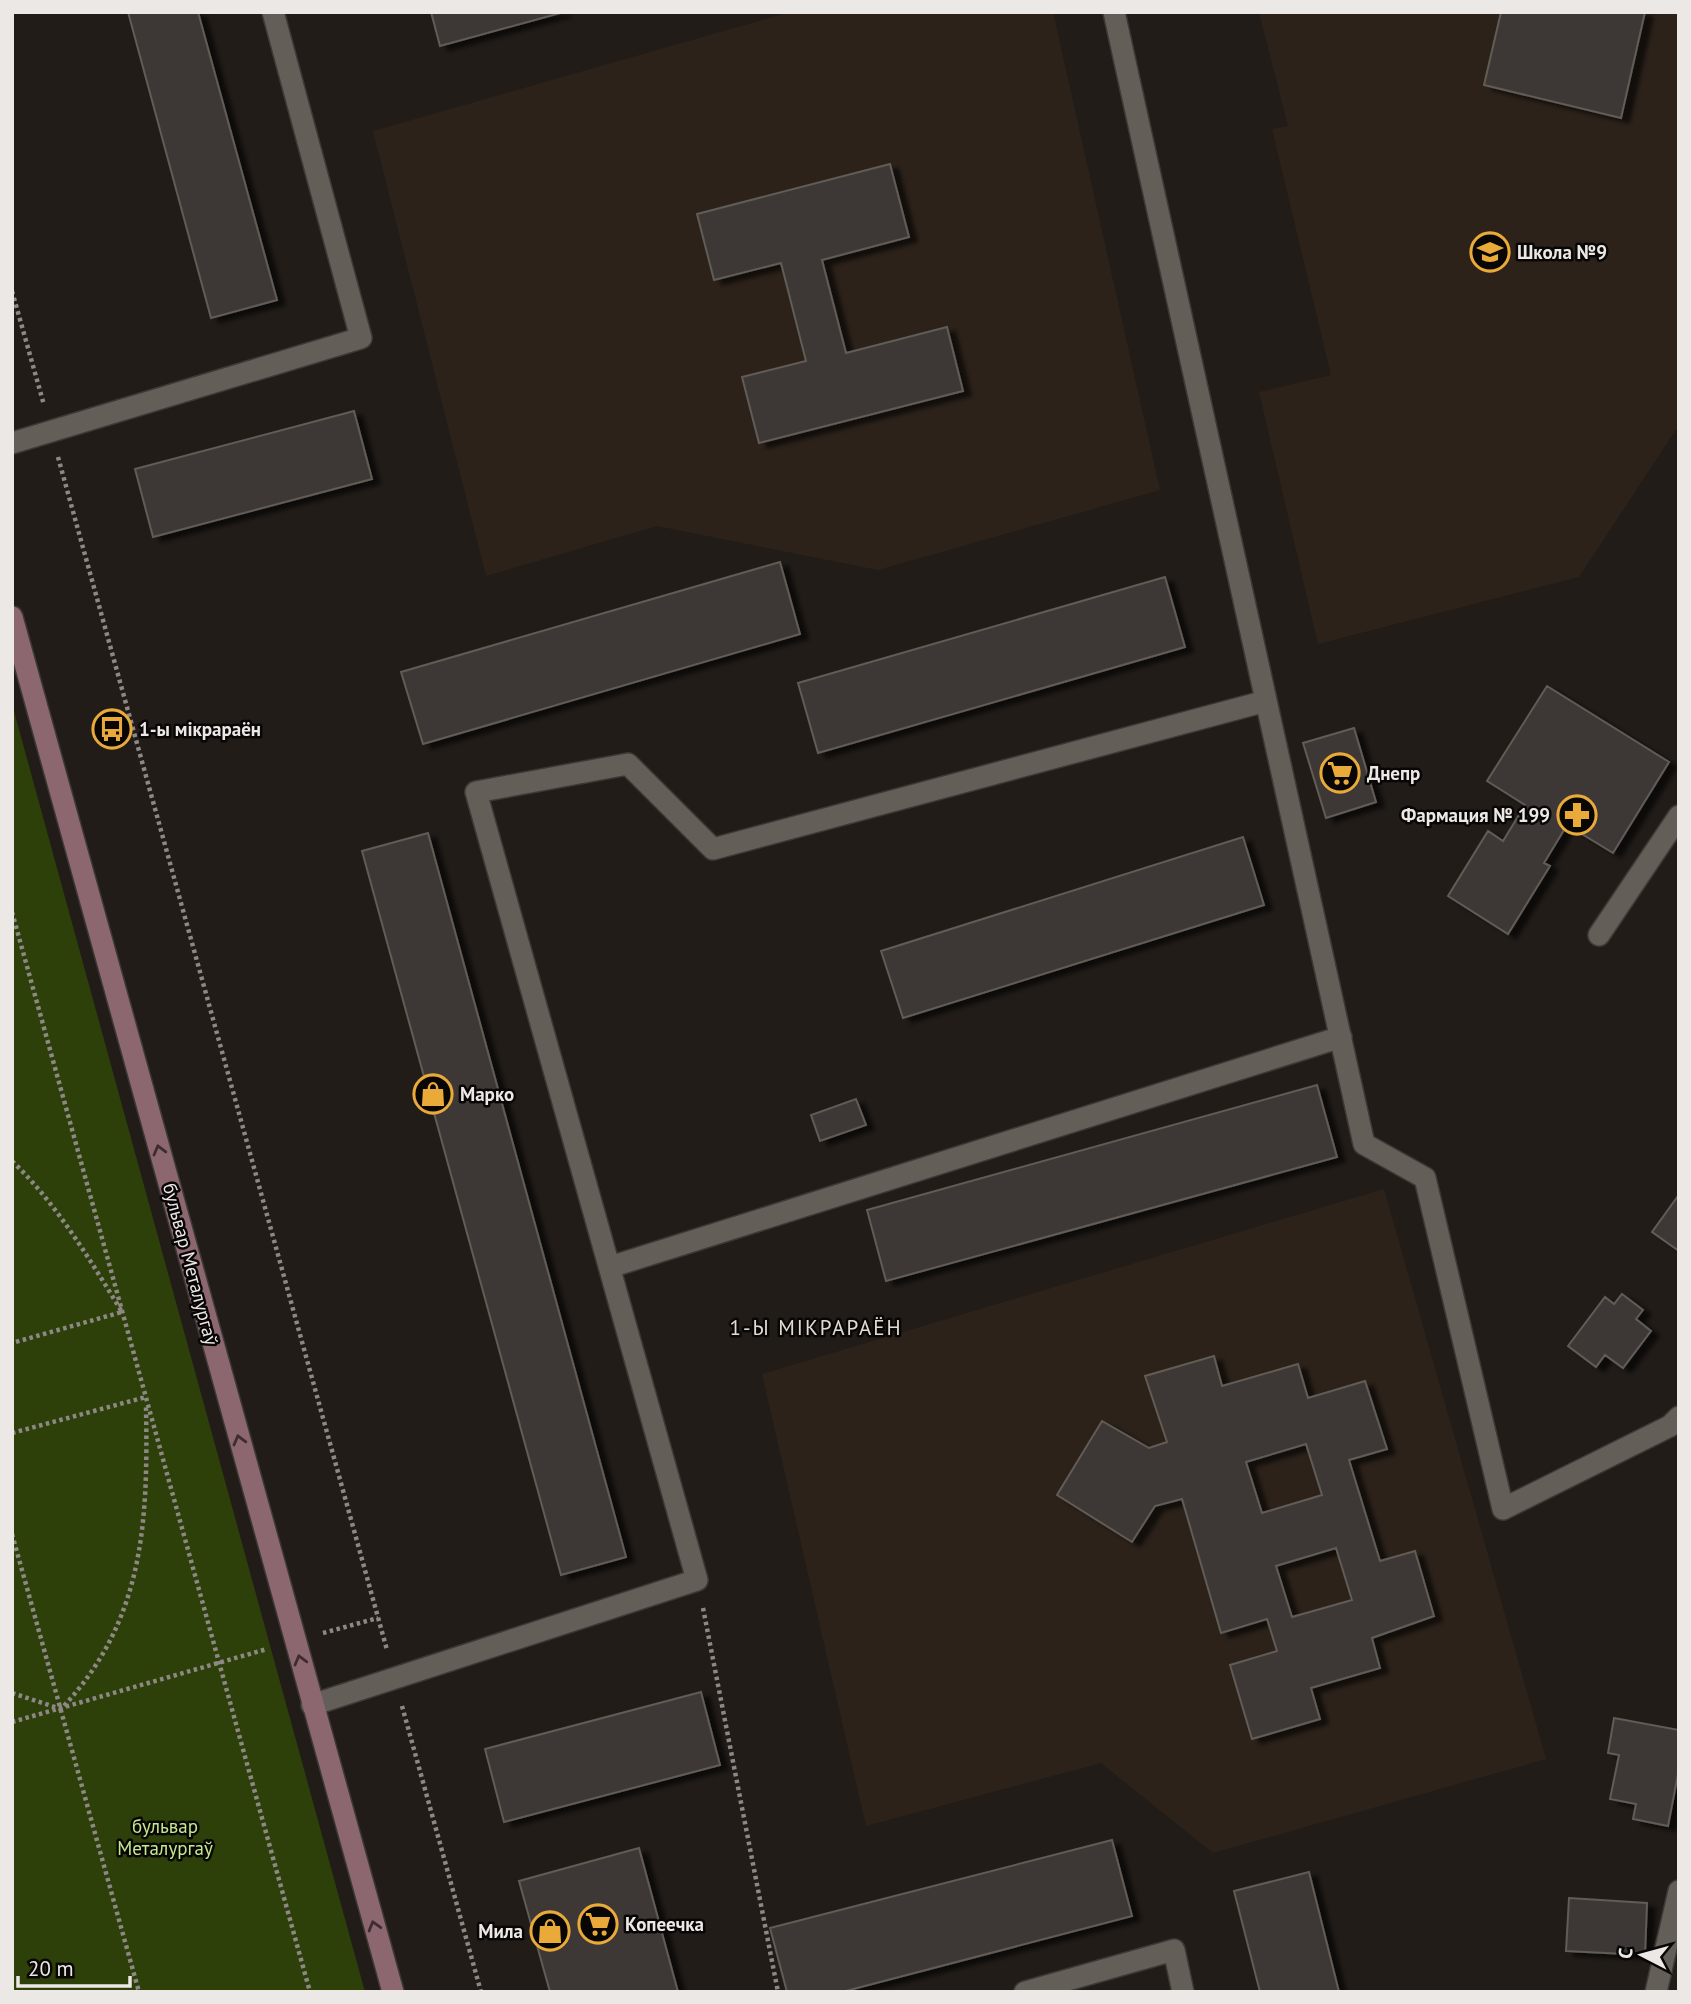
<svg xmlns="http://www.w3.org/2000/svg" width="1691" height="2004" viewBox="0 0 1691 2004" font-family="'PT Sans',sans-serif">
<defs>
<filter id="shadow"><feDropShadow dx="8" dy="4.5" stdDeviation="2" flood-color="#0009"/></filter>
</defs>
<rect width="100%" height="100%" fill="#211c18"/>
<path fill="#2c221a" d="M790 12H1053L1160 490 878 570 657 526 486 576 373 131Z
M1259 12H1679V425L1579 577 1318 644 1259 392 1331 375 1272 129 1288 126Z
M1384 1189 1546 1759 1213 1853 1101 1763 866 1826 762 1374Z"/>
<path fill="#2e4009" d="M12 704 365 1992H12Z"/>
<path fill="#3e3934" stroke="#615b56" stroke-width="2" fill-rule="evenodd" filter="url(#shadow)" d="M128 12H198L277 300 211 318Z
M431 12H564L440 46Z
M1501 12H1645L1621 118 1484 85Z
M890 164 909 237 822 260 846 353 947 327 963 391 759 443 742 377 806 361 781 263 714 280 697 214Z
M354 411 372 479 153 537 135 469Z
M780 562 800 634 423 744 401 672Z
M1165 577 1185 647 818 753 798 683Z
M1547 686 1669 762 1613 853 1567 825 1544 863 1550 866 1508 934 1448 896 1488 831 1503 841 1525 805 1487 781Z
M1354 728 1376 802 1326 818 1303 743Z
M428 833 626 1557 561 1575 362 851Z
M1243 837 1264 905 903 1018 881 951Z
M1317 1085 1337 1157 886 1281 867 1210Z
M856 1099 866 1125 820 1141 811 1115Z
M1678 1196H1679V1251L1652 1232Z
M1622 1294 1643 1310 1636 1319 1651 1331 1623 1368 1605 1355 1596 1367 1568 1346 1605 1297 1614 1304Z
M1214 1356 1222 1386 1298 1364 1308 1398 1365 1381 1387 1449 1349 1460 1380 1561 1415 1551 1434 1616 1372 1638 1380 1668 1311 1688 1320 1719 1252 1739 1230 1665 1277 1651 1267 1619 1221 1633 1182 1499 1155 1506 1132 1542 1057 1495 1102 1421 1149 1448 1167 1442 1145 1376ZM1306 1444 1322 1495 1262 1513 1246 1462ZM1336 1548 1352 1600 1292 1617 1276 1566Z
M701 1692 720 1765 504 1822 485 1749Z
M1614 1718 1679 1730V1769L1668 1826 1633 1819 1636 1804 1610 1799 1619 1755 1608 1753Z
M1112 1840 1132 1916 842 1992H787L770 1928Z
M639 1848 678 1992H550L519 1881Z
M1309 1872 1339 1992H1260L1234 1891Z
M1569 1898 1647 1903 1645 1955 1566 1951Z"/>
<g fill="none" stroke-linecap="round" stroke-linejoin="round">
<g stroke="#3c3836" stroke-width="24">
<path id="service" d="M1114 12 1364 1144 1425 1178 1503 1509 1670 1426 1679 1417
M12 443 361 338 273 12
M1599 935 1679 816
M610 1267 1341 1037
M312 1705 697 1580 476 792 628 764 713 849 1266 701
M1025 1992 1174 1950 1183 1992"/>
</g>
<g stroke="#3c3836" stroke-width="24">
<path id="minor" d="M1656 1992 1679 1891"/>
</g>
<g stroke="#3c3836" stroke-width="24">
<path id="secondary" d="M12 617 393 1992"/>
</g>
<path stroke="#8d8885" stroke-width="4.5" stroke-dasharray="3.5 3.5" stroke-linecap="butt" d="M12 291 44 405
M58 457 387 1650
M12 912 310 1992
M12 1161C57 1204 90 1260 122 1312L12 1343
M12 1433 146 1397
M12 1534 139 1992
M703 1608 778 1992
M323 1633 378 1618
M12 1693 61 1709C145 1621 148 1520 146 1406
M402 1706 481 1992
M12 1722 267 1649"/>
<use href="#service" stroke="#645e59" stroke-width="21"/>
<use href="#minor" stroke="#645e59" stroke-width="21"/>
<use href="#secondary" stroke="#8c676f" stroke-width="21"/>
</g>
<defs><path id="oneway-chevron" d="M-2-3.5L2.5 0L-2 3.5" fill="none" stroke-width="1.6" stroke-linecap="round" stroke-linejoin="round" transform="scale(1.75)"/></defs>
<g stroke="#3d2d30">
<use href="#oneway-chevron" transform="translate(159 1150) rotate(-105)"/>
<use href="#oneway-chevron" transform="translate(239 1440) rotate(-105)"/>
<use href="#oneway-chevron" transform="translate(300 1660) rotate(-105)"/>
<use href="#oneway-chevron" transform="translate(374 1926) rotate(-106)"/>
</g>
<defs>
<g id="school-ring" transform="scale(2.0125)"><circle r="9.5" fill="#090706" stroke="#eaaa39" stroke-width="1.5"/><path d="M0-5L7-2L0 1L-7-2ZM-4 1L0 2.5L4 1V4Q0 6-4 4Z" fill="#eaaa39"/></g>
<g id="bus-ring" transform="scale(2.0125)"><circle r="9.5" fill="#090706" stroke="#eaaa39" stroke-width="1.5"/><path d="M-5-6H5V4H4V6H2V4H-2V6H-4V4H-5ZM-3.5-4V0h7V-4ZM-3.5 1.2v1.5H-2V1.2ZM2 1.2v1.5H3.5V1.2Z" fill="#eaaa39"/></g>
<g id="supermarket-ring" transform="scale(2.0125)"><circle r="9.5" fill="#090706" stroke="#eaaa39" stroke-width="1.5"/><path d="M-6-5.5h2.5l.6 2H6L4.5 2H-2.5L-4.4-4H-6ZM-1.5 3.2a1.3 1.3 0 1 0 .1 0ZM3 3.2a1.3 1.3 0 1 0 .1 0Z" fill="#eaaa39"/></g>
<g id="pharmacy-ring" transform="scale(2.0125)"><circle r="9.5" fill="#090706" stroke="#eaaa39" stroke-width="1.5"/><path d="M-2-6h4v4h4v4h-4v4h-4v-4h-4v-4h4Z" fill="#eaaa39"/></g>
<g id="shop-ring" transform="scale(2.0125)"><circle r="9.5" fill="#090706" stroke="#eaaa39" stroke-width="1.5"/><path d="M-5-2.5h2.3a2.7 3.5 0 0 1 5.4 0H5L5.5 6h-11ZM-1.5-2.5h3a1.5 2.3 0 0 0-3 0Z" fill="#eaaa39"/></g>
</defs>
<g fill-rule="evenodd">
<use href="#school-ring" x="1490" y="252"/>
<use href="#bus-ring" x="112" y="729"/>
<use href="#supermarket-ring" x="1340" y="773"/>
<use href="#pharmacy-ring" x="1577" y="815"/>
<use href="#shop-ring" x="433" y="1094"/>
<use href="#supermarket-ring" x="598" y="1924"/>
<use href="#shop-ring" x="550" y="1931"/>
</g>
<g text-anchor="middle" dominant-baseline="central" stroke-width="5" stroke-linejoin="round" paint-order="stroke">
<g font-size="19" font-weight="bold" fill="#ece8e6" stroke="#090706" text-anchor="start">
<text x="1517" y="252">Школа №9</text>
<text x="139" y="729">1-ы мікрараён</text>
<text x="1367" y="773">Днепр</text>
<text x="1550" y="815" text-anchor="end">Фармация № 199</text>
<text x="460" y="1094">Марко</text>
<text x="625" y="1924">Копеечка</text>
<text x="523" y="1931" text-anchor="end">Мила</text>
</g>
<g font-size="19" fill="#ece8e6" stroke="#090706">
<text transform="translate(191 1264) rotate(75)">бульвар Металургаў</text>
</g>
<g font-size="19" fill="#c5e98d" stroke="#090706">
<text x="165" y="1826">бульвар<tspan x="165" dy="22">Металургаў</tspan></text>
</g>
<g font-size="21" letter-spacing="2" fill="#e2dbd5" stroke="#090706">
<text x="816" y="1327">1-Ы МІКРАРАЁН</text>
</g>
</g>
<rect width="1691" height="2004" fill="none" stroke="#ece8e6" stroke-width="28"/>
<g transform="translate(1642 1955) rotate(276)" stroke="#090706" stroke-width="5" paint-order="stroke">
<path d="M0-5L12 26L0 18L-12 26Z" fill="#ece8e6"/>
<text y="-10" font-size="19" font-weight="bold" text-anchor="middle" fill="#ece8e6">С</text>
</g>
<path d="M18 1976v10h112v-10" fill="none" stroke="#ece8e6" stroke-width="3.5"/>
<text x="28" y="1976" font-size="21" fill="#ece8e6" stroke="#090706" stroke-width="5" paint-order="stroke">20 m</text>
</svg>
